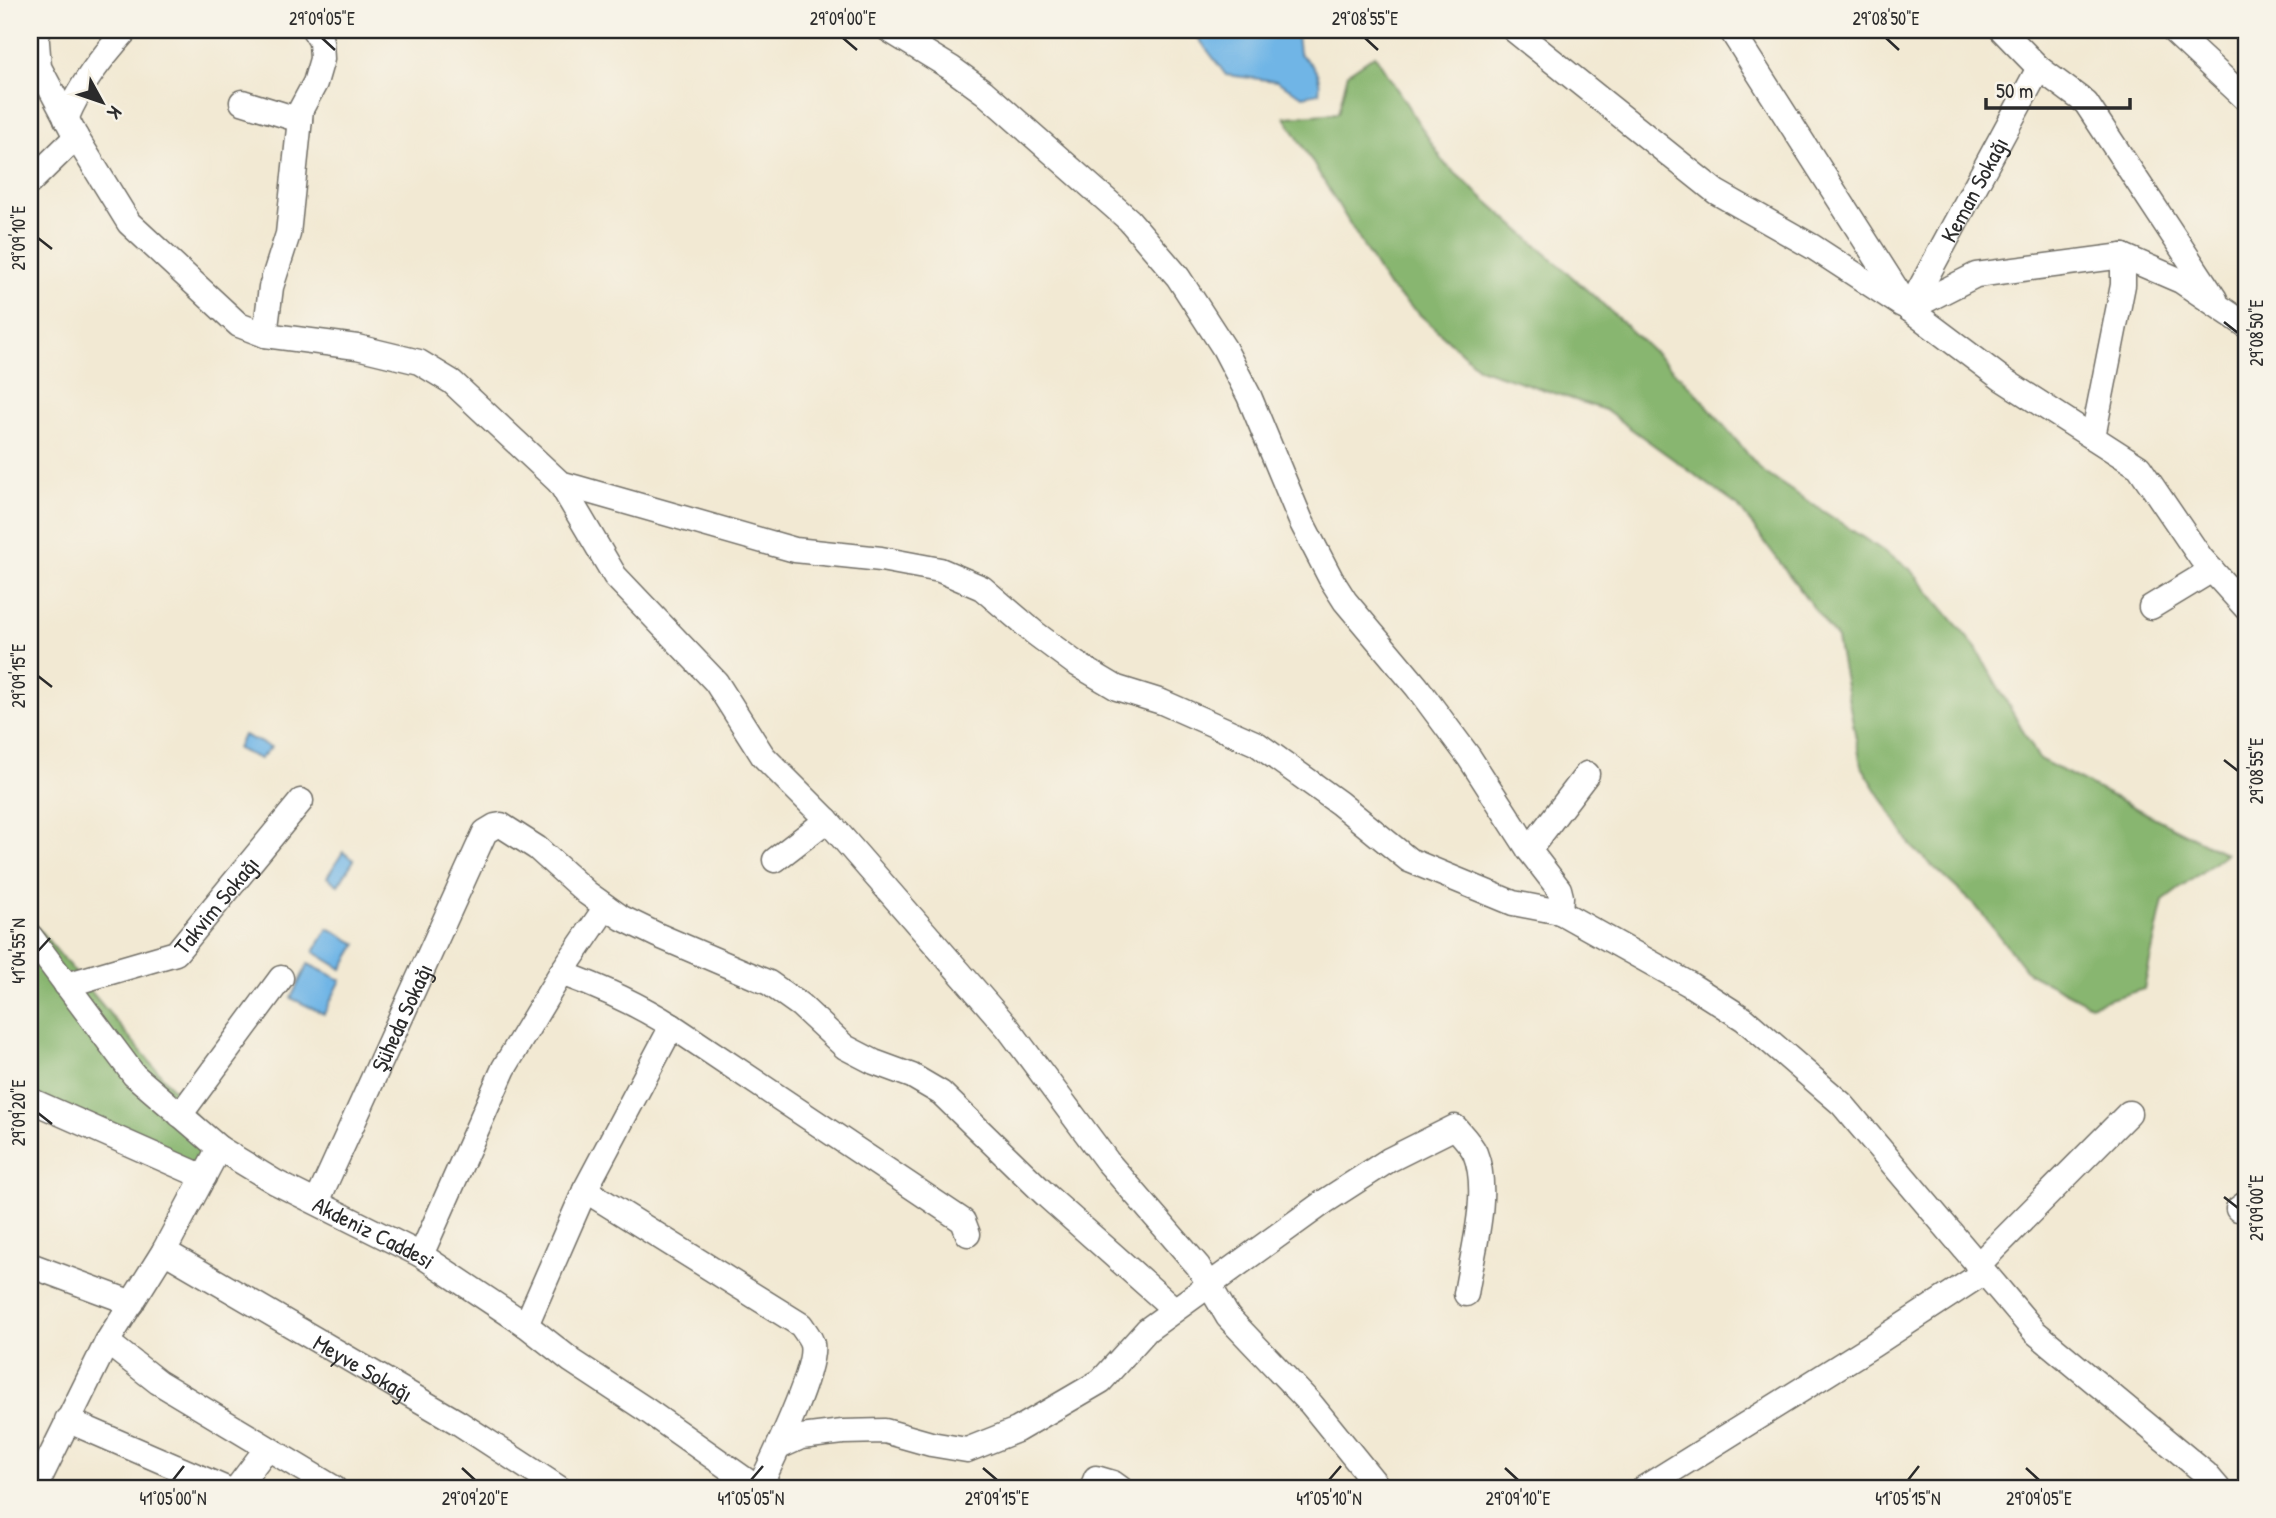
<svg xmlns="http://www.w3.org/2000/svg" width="2276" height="1518" viewBox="0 0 2276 1518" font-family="'Patrick Hand',sans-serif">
<rect width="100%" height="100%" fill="#f7f3e8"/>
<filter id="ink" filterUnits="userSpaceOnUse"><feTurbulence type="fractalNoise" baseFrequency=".0143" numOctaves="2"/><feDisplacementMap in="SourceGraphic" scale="14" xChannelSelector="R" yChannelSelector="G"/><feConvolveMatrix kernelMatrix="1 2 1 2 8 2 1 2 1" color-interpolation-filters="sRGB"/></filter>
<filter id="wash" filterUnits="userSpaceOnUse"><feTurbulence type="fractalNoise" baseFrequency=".00686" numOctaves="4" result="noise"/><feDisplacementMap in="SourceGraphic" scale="28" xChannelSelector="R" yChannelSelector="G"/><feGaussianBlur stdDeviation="1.57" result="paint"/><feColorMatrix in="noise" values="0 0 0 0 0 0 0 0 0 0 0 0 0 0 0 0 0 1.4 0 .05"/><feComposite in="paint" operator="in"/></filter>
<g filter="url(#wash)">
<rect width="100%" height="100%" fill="#f2e9d3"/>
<path fill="#88b66f" stroke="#5a704d" stroke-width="2" d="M1375 55 1445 164 1606 307 1693 389 1762 471 1909 568 1976 648 2039 759 2226 854 2163 901 2144 989 2090 1005 2027 972 1975 905 1912 847 1861 765 1837 639 1738 506 1605 410 1479 368 1387 285 1285 117 1338 113 1348 73Z
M30 919 199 1120 200 1171 30 1100Z"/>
<path fill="#6fb5e6" stroke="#4d7088" stroke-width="2" d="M1188 30H1293L1297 35 1299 53C1313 65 1322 74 1319 93L1303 96 1276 81 1226 75 1199 39Z
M243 735 271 747 260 759 237 749Z
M343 852 354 860 338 885 327 877Z
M328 928 357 944 342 969 314 952Z
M308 964 341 980 324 1014 291 998Z"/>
</g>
<g filter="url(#ink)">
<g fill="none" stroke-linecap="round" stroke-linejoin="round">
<g stroke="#716e66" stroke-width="27">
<g id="minor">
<path d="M36 30 39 67 76 137 129 223 239 325 265 335 357 347 419 362 452 382 560 483 795 550 881 559 940 570 982 588 1036 634 1075 663 1117 688 1162 702 1257 744 1339 803 1409 860 1513 903 1560 912 1689 984 1744 1019 1842 1104 2035 1332 2206 1474 2218 1488"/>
<path d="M889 30 951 68 984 92 1129 220 1178 277 1224 348 1249 396 1301 521 1331 579 1345 601 1417 687 1469 757 1529 850 1559 889 1561 897 1560 912"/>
<path d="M1514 30 1716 192 1813 247 1902 305"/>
<path d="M1731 30 1909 309 2002 379 2139 467 2201 558 2246 608"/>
<path d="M2002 30 2039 68 2086 103 2215 299"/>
<path d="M2172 30 2246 99"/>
<path d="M242 102 300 120"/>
<path d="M66 119C80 85 102 57 126 30"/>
<path d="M30 182 76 137"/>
<path d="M1909 309 1976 275 2123 256 2181 281 2246 325"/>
<path id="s1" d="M1909 309 2039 68"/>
<path d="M265 335 271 287 288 234 301 109 315 83 322 59 321 41 314 30"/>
<path d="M2093 437 2123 285V256"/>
<path d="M560 483 615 576 716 682 763 756 827 820 1008 1028 1107 1161 1198 1266 1228 1317 1311 1404 1379 1488"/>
<path d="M2151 607 2212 570"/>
<path d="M1529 850 1587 774"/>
<path d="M775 860 827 820"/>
<path id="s2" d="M30 936 134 1075 219 1148 275 1182 421 1255 526 1325 572 1361 645 1409 757 1488"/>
<path d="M561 973 606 907"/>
<path id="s3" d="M66 985 176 953 301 801"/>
<path d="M30 1100 204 1177"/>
<path d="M180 1115 281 978"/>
<path d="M585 1190 801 1325C804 1330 811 1338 812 1344 817 1369 771 1463 759 1488"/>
<path id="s4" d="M317 1202 485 832 495 826 501 825 537 848 587 893 622 918 657 935 769 983 800 1005 845 1047 874 1062 912 1076 941 1093 1048 1197 1174 1309"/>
<path d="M2238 1209 2246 1203"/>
<path id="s5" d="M164 1251 459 1423 559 1488"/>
<path d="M421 1255 504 1068 561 973C600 987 636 1003 672 1026L963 1221 968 1234"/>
<path d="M30 1265 132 1303"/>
<path d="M1977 1266 2129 1113"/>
<path d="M526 1325 585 1190 672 1026"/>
<path d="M107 1342 158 1382 334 1488"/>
<path d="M67 1420 224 1488"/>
<path d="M779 1447 801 1437 843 1432 885 1431 931 1444 967 1450 1017 1430 1101 1381 1147 1330 1324 1202 1389 1160 1455 1127C1462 1135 1471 1144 1475 1153 1491 1192 1472 1254 1466 1294"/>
<path d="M35 1488 107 1342 164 1251 219 1148"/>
<path d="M237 1488 267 1448"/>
<path d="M1092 1488 1096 1478 1113 1483 1120 1488"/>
<path d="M1644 1488 1873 1345 1983 1273"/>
</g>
</g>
<use href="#minor" stroke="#fff" stroke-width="24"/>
</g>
</g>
<path fill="none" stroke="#2b2b2b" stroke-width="2.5" d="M322 38 335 50M843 38 857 50M1365 38 1378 50M1886 38 1899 50M38 238 52 249M2224 322 2238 333M38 676 52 687M2224 760 2238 771M38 951 50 938M38 1113 52 1124M2224 1197 2238 1208M462 1468 475 1480M983 1468 997 1480M1505 1468 1518 1480M2026 1468 2039 1480M173 1480 184 1466M751 1480 763 1466M1329 1480 1341 1466M1908 1480 1919 1466"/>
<g text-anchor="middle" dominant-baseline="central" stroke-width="6" stroke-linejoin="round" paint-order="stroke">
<g font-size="23" fill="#2b2b2b" stroke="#f7f3e8">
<text stroke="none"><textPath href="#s1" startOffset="136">Keman Sokağı</textPath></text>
<text stroke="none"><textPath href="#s3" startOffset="177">Takvim Sokağı</textPath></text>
<text stroke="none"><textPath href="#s4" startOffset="203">Şüheda Sokağı</textPath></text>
<text stroke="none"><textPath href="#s2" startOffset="462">Akdeniz Caddesi</textPath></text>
<text stroke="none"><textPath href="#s5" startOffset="231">Meyve Sokağı</textPath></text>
</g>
</g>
<rect width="2276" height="1518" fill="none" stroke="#f7f3e8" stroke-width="77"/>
<g transform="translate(102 102) rotate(130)" stroke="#f7f3e8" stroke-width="5" paint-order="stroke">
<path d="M0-5L12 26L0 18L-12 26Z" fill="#2b2b2b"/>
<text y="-10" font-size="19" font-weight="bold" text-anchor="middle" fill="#2b2b2b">K</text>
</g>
<path d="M1986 98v10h144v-10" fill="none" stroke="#2b2b2b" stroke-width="3.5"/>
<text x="1996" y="98" font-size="21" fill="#2b2b2b" stroke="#f7f3e8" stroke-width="5" paint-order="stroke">50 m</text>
<rect x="38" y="38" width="2200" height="1442" fill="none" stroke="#2b2b2b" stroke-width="2.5"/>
<g font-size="18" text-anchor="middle" fill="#2b2b2b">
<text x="322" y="25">29°09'05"E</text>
<text x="843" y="25">29°09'00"E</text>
<text x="1365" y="25">29°08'55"E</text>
<text x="1886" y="25">29°08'50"E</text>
<text transform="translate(19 238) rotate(-90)" y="6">29°09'10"E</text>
<text transform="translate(2257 333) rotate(-90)" y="6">29°08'50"E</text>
<text transform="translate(19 676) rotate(-90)" y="6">29°09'15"E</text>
<text transform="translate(2257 771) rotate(-90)" y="6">29°08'55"E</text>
<text transform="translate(19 951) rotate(-90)" y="6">41°04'55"N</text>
<text transform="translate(19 1113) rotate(-90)" y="6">29°09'20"E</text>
<text transform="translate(2257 1208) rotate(-90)" y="6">29°09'00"E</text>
<text x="173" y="1505">41°05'00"N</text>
<text x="475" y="1505">29°09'20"E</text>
<text x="751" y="1505">41°05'05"N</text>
<text x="997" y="1505">29°09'15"E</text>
<text x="1329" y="1505">41°05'10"N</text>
<text x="1518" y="1505">29°09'10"E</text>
<text x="1908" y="1505">41°05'15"N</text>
<text x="2039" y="1505">29°09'05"E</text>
</g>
</svg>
